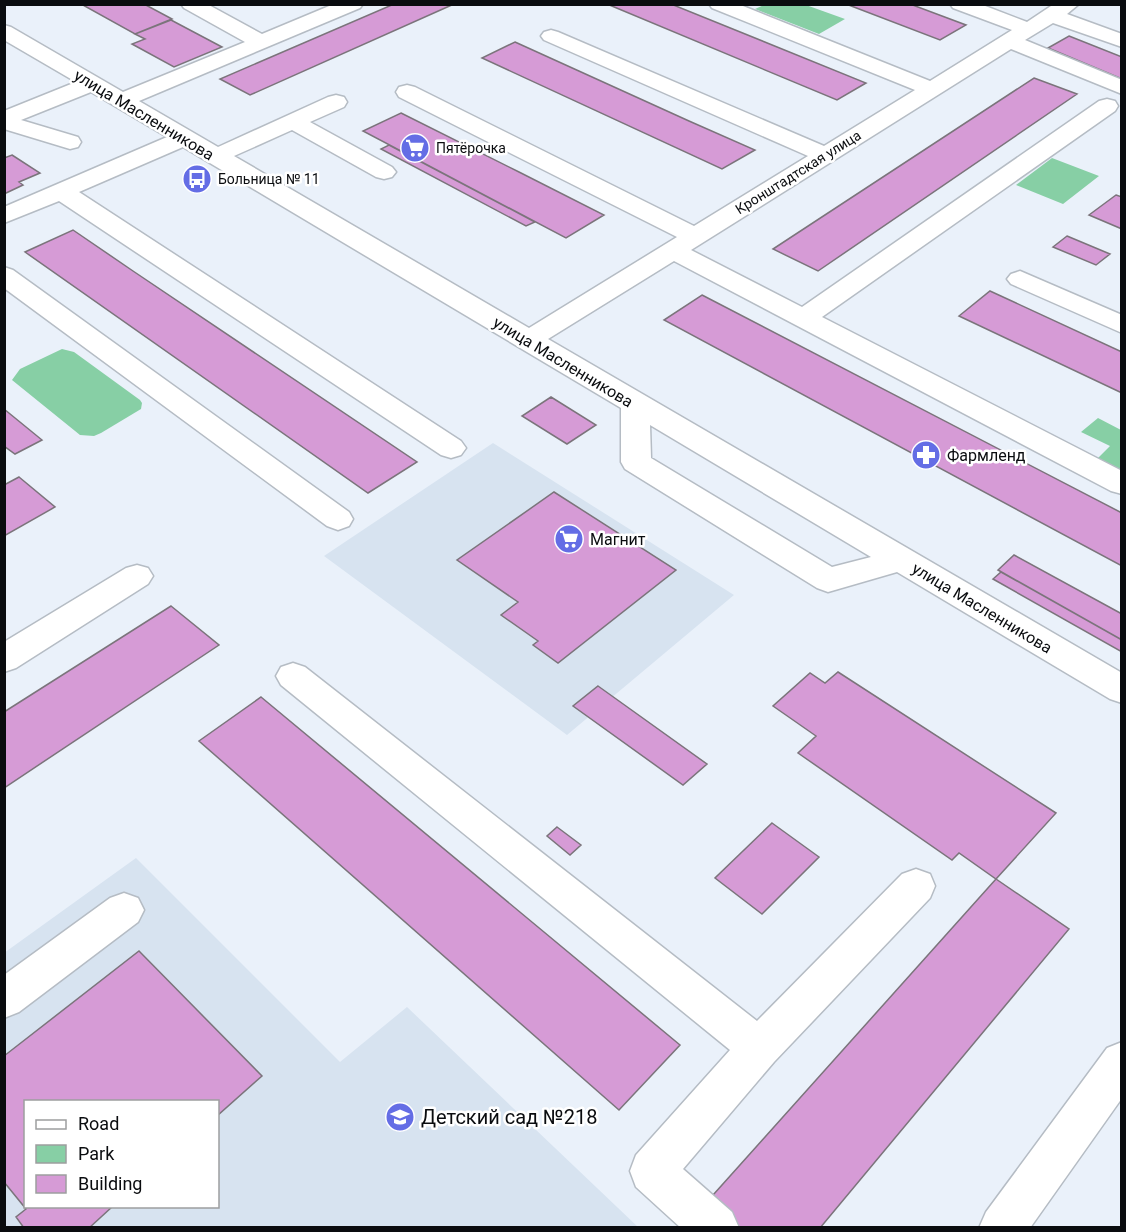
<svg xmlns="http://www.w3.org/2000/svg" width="1126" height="1232" viewBox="0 0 1126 1232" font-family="Roboto,sans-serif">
<rect width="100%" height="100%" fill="#eaf1fa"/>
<path fill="#d7e3f0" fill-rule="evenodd" d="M493 443 734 595 567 735 324 556Z
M136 858 340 1062 407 1007 638 1227H5L4 953ZM26 1102H218V1206H26Z"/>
<path fill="#87cfa5" d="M764 5H806L845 19 819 34 755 9Z
M1052 158 1099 176 1063 204 1016 185Z
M62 349 74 352 140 400 142 403 141 409 101 433 94 436 80 435 12 380 20 369Z
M1098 418 1121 430V474L1095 461 1110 446 1081 432Z"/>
<path fill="#d69bd6" stroke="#7b747b" stroke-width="1.5" d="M81 4H144L172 19 135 34Z
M394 4H454L250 95 220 79Z
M607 4H671L866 83 837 100Z
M846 4H910L966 25 940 40Z
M171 20 222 47 174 67 132 44 145 39 135 34Z
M1069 36 1122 57V79L1048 48Z
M515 42 689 121 755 150 722 169 482 58Z
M1034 78 1077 94 818 271 773 249Z
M401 113 519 172 604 215 566 238 363 131Z
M389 145 535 222 526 226 381 149Z
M12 155 40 173 19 182 23 185 4 194V158Z
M1116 195 1122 197V229L1089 215Z
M73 230 133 271 417 462 368 493 25 252Z
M1067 236 1110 254 1096 265 1053 247Z
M990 291 1122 352V393L959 316Z
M702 295 1122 513V566L664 320Z
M551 397 596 425 567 444 522 416Z
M4 409 42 440 15 454 4 446Z
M19 477 55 507 4 536V485Z
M554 492 676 570 558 663 533 645 538 641 501 615 518 602 457 560Z
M1014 555 1122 614V640L998 570Z
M1001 572 1122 640V652L993 579Z
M171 606 219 645 4 788V712Z
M838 672 1056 813 996 879 959 853 952 860 798 753 816 736 773 706 810 673 825 683Z
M598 686 707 764 683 785 573 706Z
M261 697 680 1045 619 1110 199 741Z
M772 823 819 857 762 914 715 878Z
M557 827 581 845 570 855 547 836Z
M996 879 1069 929 820 1228H731L705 1204Z
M139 951 262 1076 218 1115V1102H26V1206H113L89 1228H24L16 1217 26 1209 4 1182V1056Z"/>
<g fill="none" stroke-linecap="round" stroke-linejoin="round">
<g stroke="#b5bcc4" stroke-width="3">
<path id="minor" d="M181 4H207L262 34 334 4H363L360 8 139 101 218 147 328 97 336 95 344 97 347 102 344 107 310 122 392 167 396 172 392 177 384 179 376 177 292 130 234 156 529 328 677 237 399 97 396 92 399 87 407 85 415 87 694 226 808 156 544 40 541 36 544 32 551 30 558 32 824 146 915 90 712 8 709 4H738L930 81 1012 30 953 8 950 4H980L1027 22 1054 4H1079L1067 14 1122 34V47L1053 23 1025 40 1122 80V94L1011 49 691 250 802 307 1099 101 1107 99 1115 101 1118 106 1115 111 822 317 1122 471V494L1111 491 674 261 548 339 1122 673V703L1110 699 897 572 828 592 817 588 625 469 621 462V408L183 147 79 192 461 441 466 448 461 455 451 458 441 455 59 201 4 223V207L167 137 91 92 21 120 78 137 81 142 78 147 70 149 4 129V111L76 82 4 40V25L11 27 123 92 245 42 184 8ZM650 425 871 557 832 567 651 458Z
M4 267 13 270 349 512 353 519 349 526 338 530 327 526 4 288Z
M1020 271 1122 315V333L1011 284 1007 279 1011 274Z
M137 565 148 568 153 576 148 584 16 668 4 672V642L126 568Z
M293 663 305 667 757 1021 902 874 916 869 930 874 935 886 930 898 774 1062 683 1169 732 1212 739 1228H681L636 1187 630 1171 636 1155 730 1050 281 685 276 676 281 667Z
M124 893 138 898 144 910 138 922 19 1012 4 1018V975L110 898Z
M1122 1042V1098L1030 1228H979L986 1212 1107 1048Z"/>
</g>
<use href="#minor" fill="#fff" fill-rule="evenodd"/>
</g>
<defs>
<g id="supermarket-disc" transform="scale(1.5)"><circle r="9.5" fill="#646de5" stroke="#fff"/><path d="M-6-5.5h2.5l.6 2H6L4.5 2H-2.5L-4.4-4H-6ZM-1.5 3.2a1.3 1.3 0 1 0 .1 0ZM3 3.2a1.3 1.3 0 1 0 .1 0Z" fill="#fff"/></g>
<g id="bus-disc" transform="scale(1.5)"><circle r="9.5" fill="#646de5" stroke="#fff"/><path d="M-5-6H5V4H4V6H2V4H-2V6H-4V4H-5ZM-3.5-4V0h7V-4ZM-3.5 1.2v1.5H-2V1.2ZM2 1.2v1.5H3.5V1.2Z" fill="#fff"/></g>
<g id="pharmacy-disc" transform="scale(1.5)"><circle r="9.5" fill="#646de5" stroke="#fff"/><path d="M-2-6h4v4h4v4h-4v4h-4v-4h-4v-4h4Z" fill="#fff"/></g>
<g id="school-disc" transform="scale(1.5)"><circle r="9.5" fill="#646de5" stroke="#fff"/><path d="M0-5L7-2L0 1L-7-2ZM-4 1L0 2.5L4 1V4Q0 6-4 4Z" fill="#fff"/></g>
</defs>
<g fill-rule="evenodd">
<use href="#supermarket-disc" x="415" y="148"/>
<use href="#bus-disc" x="197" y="179"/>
<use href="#pharmacy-disc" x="926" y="455"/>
<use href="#supermarket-disc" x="569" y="539"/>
<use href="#school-disc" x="400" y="1117"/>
</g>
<g text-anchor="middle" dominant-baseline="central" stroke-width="5" stroke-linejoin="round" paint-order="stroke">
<g font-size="14" fill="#0a0c0f" stroke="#fff" text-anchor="start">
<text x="436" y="148">Пятёрочка</text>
<text x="218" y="179">Больница № 11</text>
</g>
<g font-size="14" fill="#0a0c0f" stroke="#fff">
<text transform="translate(798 172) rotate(-32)">Кронштадтская улица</text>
</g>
<g font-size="16" fill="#0a0c0f" stroke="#fff">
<text transform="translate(144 115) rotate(31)">улица Масленникова</text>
<text transform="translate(563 362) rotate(31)">улица Масленникова</text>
<text transform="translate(982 608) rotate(31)">улица Масленникова</text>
</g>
<g font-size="16" fill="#0a0c0f" stroke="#fff" text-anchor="start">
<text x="947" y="455">Фармленд</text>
<text x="590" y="539">Магнит</text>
</g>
<g font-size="20" fill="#0a0c0f" stroke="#fff" text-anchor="start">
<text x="421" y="1117">Детский сад №218</text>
</g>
</g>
<rect width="1126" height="1232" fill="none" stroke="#0a0c0f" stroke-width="12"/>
<rect x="24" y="1100" width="195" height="108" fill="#ffffff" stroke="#9d9e9f" stroke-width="1.5"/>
<rect x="36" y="1120" width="30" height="9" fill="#ffffff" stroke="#9d9e9f" stroke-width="1.5"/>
<text x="78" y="1130" font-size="18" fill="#0a0c0f">Road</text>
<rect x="36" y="1145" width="30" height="18" fill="#87cfa5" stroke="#9d9e9f" stroke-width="1.5"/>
<text x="78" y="1160" font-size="18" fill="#0a0c0f">Park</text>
<rect x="36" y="1175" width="30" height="18" fill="#d69bd6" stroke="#9d9e9f" stroke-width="1.5"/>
<text x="78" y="1190" font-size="18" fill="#0a0c0f">Building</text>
</svg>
